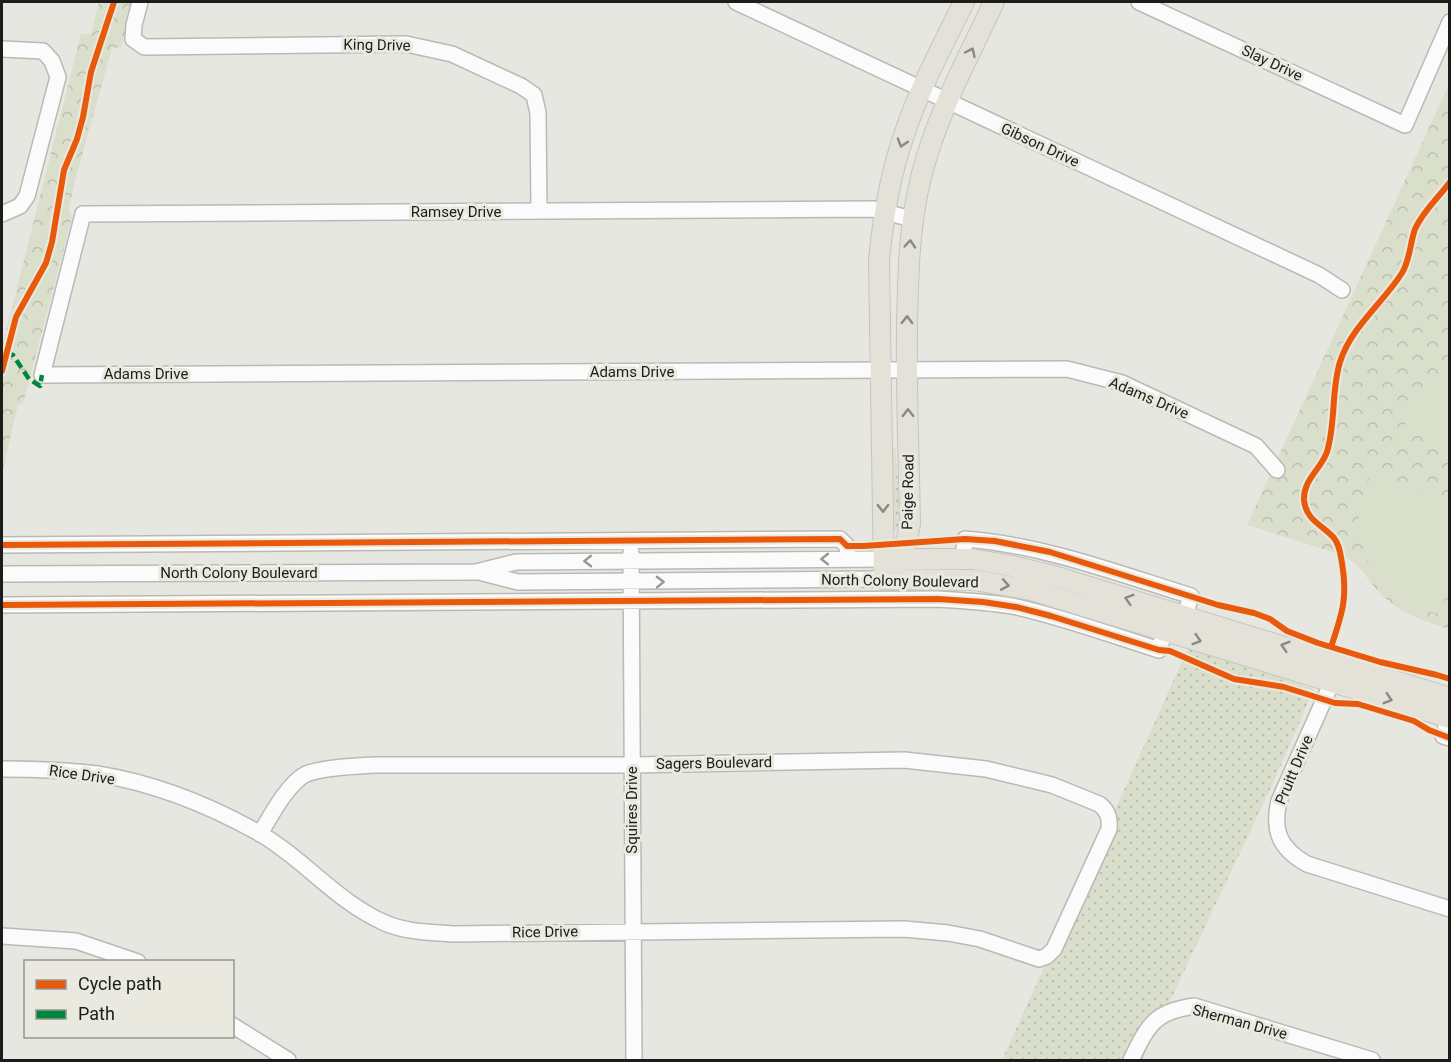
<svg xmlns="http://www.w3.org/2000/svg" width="1451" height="1062" viewBox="0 0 1451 1062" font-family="Roboto,sans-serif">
<defs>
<pattern id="grass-dots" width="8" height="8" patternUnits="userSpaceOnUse" patternTransform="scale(1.5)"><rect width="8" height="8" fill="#dadfcc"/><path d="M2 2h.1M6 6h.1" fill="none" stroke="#babfaf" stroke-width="1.8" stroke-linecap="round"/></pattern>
<pattern id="forest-crowns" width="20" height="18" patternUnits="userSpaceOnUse" patternTransform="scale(1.5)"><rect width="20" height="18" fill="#dadfcc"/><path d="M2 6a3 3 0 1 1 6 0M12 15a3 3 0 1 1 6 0" fill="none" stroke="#babfaf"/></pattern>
</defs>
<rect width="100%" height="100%" fill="#e7e7e2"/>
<path fill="url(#grass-dots)" d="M892 448H895L902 530H894Z
M1189 646 1314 689 1274 781 1142 1060H1002Z"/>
<path fill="url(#forest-crowns)" d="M99 2H133L121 47 112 49 75 181 69 208 72 218 23 404 18 405 2 474V347L81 34H91Z
M1449 84V629C1424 621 1401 614 1382 595 1365 579 1365 567 1342 555L1247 525Z"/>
<path fill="#dadfcc" d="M1449 372V371V445L1404 429C1416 399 1423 390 1449 372Z
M1371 472 1449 502V585L1439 614C1429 611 1417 610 1408 605 1375 586 1351 542 1361 503 1364 493 1368 482 1371 472Z"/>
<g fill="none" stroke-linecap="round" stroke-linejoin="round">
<g stroke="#b9b9b5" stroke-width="18">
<path id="minor" d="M140 2 134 25 133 39 144 47 406 44 452 54 521 86 534 95 538 113 539 211
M736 2 1319 275 1342 290
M1139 2 1405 125 1450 22
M2 49 43 51 52 61 58 77 27 196 20 206 2 214
M912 219 873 209 83 214 42 375 1067 369 1122 383 1256 446 1277 470
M2 545 840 539 847 546 848 559
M631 552 634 1060
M963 559 965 539C1043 545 1117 573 1191 596L1185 616
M479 572 518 582 884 579
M2 574 476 572 516 562 884 559
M2 605 938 599C965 601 991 602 1017 607 1065 618 1112 635 1159 650L1165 630
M1336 673 1279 801C1272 831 1280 849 1307 864L1450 909
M1449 718 1443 736 1450 738
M2 769C33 769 65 770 97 774 154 783 209 805 259 833 303 858 338 903 385 923 406 932 429 932 452 934L904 929 948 933 980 939 1039 959 1047 956 1054 949 1109 829C1110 818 1108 810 1099 804L1052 785 986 769 904 760 632 765H376C357 766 324 767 306 774 288 783 270 817 260 834
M2 936 76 941 138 962
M232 1025 288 1060
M1131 1060C1148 1026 1153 1012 1194 1006L1372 1060"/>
</g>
<g stroke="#c4c4c2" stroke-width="22">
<path id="major" d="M889 559H972L1012 566 1054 576 1450 698
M884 579C901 557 905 551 910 524 909 459 906 393 907 328 908 270 909 212 927 156 943 103 971 52 994 2
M884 579 879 260C883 218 890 175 904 135 919 89 943 45 964 2
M884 579 974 580 1031 590 1450 718"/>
</g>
<use href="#minor" stroke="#fbfbfb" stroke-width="15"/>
<use href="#major" stroke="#e3e1d8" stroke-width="20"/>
<path stroke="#00873e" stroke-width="4.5" stroke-dasharray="9 4.5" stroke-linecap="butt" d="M6 353 13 355 29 379 40 386 42 375"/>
<g stroke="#eae9df" stroke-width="10">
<path id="cycleway" d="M2 371 16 317 46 263 52 242 64 170 77 139 83 117 91 72 114 2
M2 545 840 539 847 546H864L965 539 995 541 1050 552 1218 605 1254 613 1270 619 1287 631 1318 643 1380 662 1437 675 1450 679
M2 605 938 599 983 602 1016 607 1051 616 1159 650 1170 651 1234 679 1284 687 1335 703 1358 704 1414 721 1429 730 1450 738
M1331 647C1342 614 1348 598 1342 563 1340 553 1340 546 1334 538 1323 525 1306 521 1304 500 1303 480 1321 469 1327 452 1336 422 1331 391 1340 362 1351 327 1383 303 1402 273 1410 260 1410 243 1415 229 1423 211 1438 198 1450 182"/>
</g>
<use href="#cycleway" stroke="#e8590c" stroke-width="6"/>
</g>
<defs><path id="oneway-chevron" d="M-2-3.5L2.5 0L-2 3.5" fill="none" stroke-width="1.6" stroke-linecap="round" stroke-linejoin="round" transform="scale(1.5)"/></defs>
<g stroke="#898882">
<use href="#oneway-chevron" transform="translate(971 52) rotate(-65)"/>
<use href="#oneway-chevron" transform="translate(902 143) rotate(107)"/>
<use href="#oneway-chevron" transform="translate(910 244) rotate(-85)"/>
<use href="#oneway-chevron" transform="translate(907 320) rotate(-89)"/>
<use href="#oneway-chevron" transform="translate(908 413) rotate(-91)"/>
<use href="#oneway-chevron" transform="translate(883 508) rotate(89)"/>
<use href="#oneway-chevron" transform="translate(1005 585) rotate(10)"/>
<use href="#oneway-chevron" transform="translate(1129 599) rotate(-163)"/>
<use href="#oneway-chevron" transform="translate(1197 640) rotate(17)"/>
<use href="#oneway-chevron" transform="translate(1285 646) rotate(-163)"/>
<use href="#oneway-chevron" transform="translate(1388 699) rotate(17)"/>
</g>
<g stroke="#979795">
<use href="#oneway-chevron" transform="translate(825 559) rotate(180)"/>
<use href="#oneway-chevron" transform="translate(588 561) rotate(179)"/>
<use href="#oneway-chevron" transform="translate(660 582) rotate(-1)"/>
</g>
<g text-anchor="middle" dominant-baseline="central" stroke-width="6" stroke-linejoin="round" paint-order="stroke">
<g font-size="15" fill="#1c1c19" stroke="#eae9df">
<text transform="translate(377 45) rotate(1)">King Drive</text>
<text transform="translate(1272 63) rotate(25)">Slay Drive</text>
<text transform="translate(1040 145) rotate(25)">Gibson Drive</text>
<text x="456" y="212">Ramsey Drive</text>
<text x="632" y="372">Adams Drive</text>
<text x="146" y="374">Adams Drive</text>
<text transform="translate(1149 398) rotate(23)">Adams Drive</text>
<text transform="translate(908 492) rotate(-89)">Paige Road</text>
<text x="239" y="573">North Colony Boulevard</text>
<text transform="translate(900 581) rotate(1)">North Colony Boulevard</text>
<text transform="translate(714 763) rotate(-1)">Sagers Boulevard</text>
<text transform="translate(1294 770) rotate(-67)">Pruitt Drive</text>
<text transform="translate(82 775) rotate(8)">Rice Drive</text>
<text transform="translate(632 810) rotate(-90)">Squires Drive</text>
<text transform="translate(545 932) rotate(-1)">Rice Drive</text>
<text transform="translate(1240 1022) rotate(15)">Sherman Drive</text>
</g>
</g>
<rect width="1451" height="1062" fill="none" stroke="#1c1c19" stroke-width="6"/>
<rect x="24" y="960" width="210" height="78" fill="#eae9df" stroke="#989790" stroke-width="1.5"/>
<rect x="36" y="980" width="30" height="9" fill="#e8590c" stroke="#989790" stroke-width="1.5"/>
<text x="78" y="990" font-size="18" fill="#1c1c19">Cycle path</text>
<rect x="36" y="1010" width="30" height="9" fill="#00873e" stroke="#989790" stroke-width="1.5"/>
<text x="78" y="1020" font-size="18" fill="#1c1c19">Path</text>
</svg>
